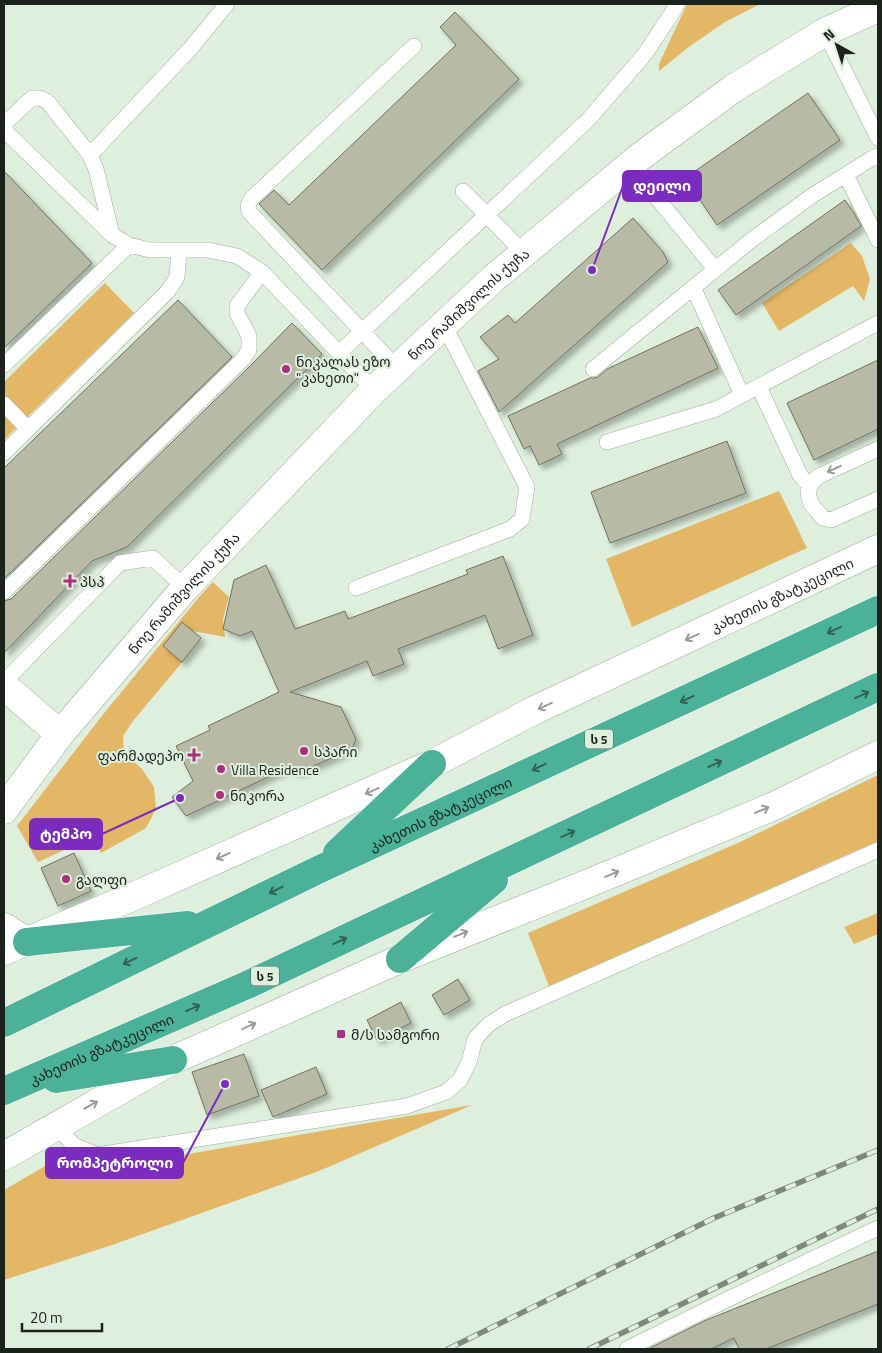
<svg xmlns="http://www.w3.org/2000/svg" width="882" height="1353" viewBox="0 0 882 1353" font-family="'Titillium Web','Noto Sans Georgian',sans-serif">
<defs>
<filter id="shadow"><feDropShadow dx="4.5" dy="4.5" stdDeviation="2.5" flood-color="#0004"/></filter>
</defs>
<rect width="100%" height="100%" fill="#deefdd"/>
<path fill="#e3b766" d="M687 4H760L725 22 690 46 659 71V64Z
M851 243 862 256 870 279 864 301 853 286 779 331 762 303Z
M105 283 134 313 4 440V382Z
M779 491 807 548 632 627 606 559Z
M213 582 229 597 223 619 225 637 182 629 168 646 184 660 133 721 123 736 124 753 142 769 154 787 156 809 146 828 101 853 93 837 38 862 17 826 101 717 199 597Z
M878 775V841L549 986 528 933 738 843Z
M878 913V934L854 944 844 927Z
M472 1105 319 1171 112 1245 4 1280V1190L59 1158 84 1172Z"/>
<path fill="#b8baa5" stroke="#70725f" filter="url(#shadow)" d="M455 12 519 79 322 270 259 204 274 190 289 205 456 45 440 27Z
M808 93 840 140 717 225 685 178Z
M4 171 92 263 4 348Z
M845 200 855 215 861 226 736 315 718 290Z
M633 218 663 252 668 262 499 412 478 371 499 359 480 337 508 315 515 323Z
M178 300 232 357 4 579V468Z
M292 323 322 354 127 547 92 561 4 653V601L11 599 250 366Z
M698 327 718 368 557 444 562 454 539 465 530 446 524 449 508 416 590 378H594L598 377 607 369Z
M878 360V429L814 460 787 403Z
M727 441 746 493 610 543 591 492Z
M503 556 533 635 498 649 485 615 398 649 404 664 373 676 367 661 290 692 341 707 356 739 352 749 298 773 287 768 186 816 172 797 193 781 176 746 210 730 208 726 279 692 252 631 240 636 223 629 234 580 266 565 295 629 345 611 348 619 468 574 466 570Z
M182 622 201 638 182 662 163 646Z
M74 853 91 891 58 906 41 868Z
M458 979 470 1000 444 1015 432 995Z
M401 1002 411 1023 377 1040 367 1020Z
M244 1054 259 1096 207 1115 192 1072Z
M316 1067 327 1094 273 1117 261 1090Z
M878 1251V1304L766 1349H739L734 1338 711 1349H648L704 1321Z"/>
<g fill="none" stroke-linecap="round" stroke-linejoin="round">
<g stroke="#9fae9e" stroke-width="16">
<path id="lane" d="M825 32 878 138
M4 124 32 98H39L47 101 90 155 96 169 112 235
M4 130 112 235 129 245 150 250H208L237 256 262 272 374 390
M90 155 190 49 227 4
M630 165 715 269
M846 175 878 240
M463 191 524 253
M693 287 742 395
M339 353 588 120 645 54 674 10 677 4
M4 365 129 245
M397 368 250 213C247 208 248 204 251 199L414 46
M593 369 754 238 813 195 871 159 878 156
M759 387 800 475 805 481 811 483
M4 404 28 429
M607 442 716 409 878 323
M878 449 819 476 811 483 808 493 811 504 823 518 831 520 878 499
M4 453 168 291 177 277 179 250
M356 588 510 529 522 519 527 487 444 325
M4 592 243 359 249 350V336L237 313V306L262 272
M4 682 120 563 153 558 185 588
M57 1125 73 1145 97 1155 407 1106 446 1092 460 1080 469 1062 475 1039 488 1025 505 1014 878 850
M627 1349 724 1301 878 1228"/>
</g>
<g stroke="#9fae9e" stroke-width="29">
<path id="street" d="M4 686 60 734"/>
</g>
<g stroke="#9fae9e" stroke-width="29">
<g id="secondary">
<path id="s1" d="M4 810 60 734 185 588 374 390 495 277 641 156 734 88 825 32 878 8"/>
<path d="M4 927 27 942"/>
<path id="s2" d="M4 951 132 897 432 764 535 710 878 549"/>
<path d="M4 1156 173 1060 400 959 594 881 774 806 878 755"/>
</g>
</g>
<g stroke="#fff" stroke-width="29">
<g id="highway">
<path d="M337 853 432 764"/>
<path d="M27 942 188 925"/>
<path d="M400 959 494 880"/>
<path id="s3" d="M4 1023 320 869 878 610"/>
<path d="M56 1079 173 1060"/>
<path id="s4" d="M4 1091 247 985 878 687"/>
</g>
</g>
<use href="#lane" stroke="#fff" stroke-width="15"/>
<use href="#street" stroke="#fff" stroke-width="28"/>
<use href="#secondary" stroke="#fff" stroke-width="28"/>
<use href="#highway" stroke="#4bb198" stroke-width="28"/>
<g stroke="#7e897d" stroke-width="5.5">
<path id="rail" d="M448 1349 714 1218 878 1150
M589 1349 878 1209"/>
</g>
<use href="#rail" stroke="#deefdd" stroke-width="4" stroke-dasharray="11" stroke-linecap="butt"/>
</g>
<defs><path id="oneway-shaft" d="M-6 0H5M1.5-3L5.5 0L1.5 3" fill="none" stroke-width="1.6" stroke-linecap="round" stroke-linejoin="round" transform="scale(1.25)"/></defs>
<g stroke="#989b98">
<use href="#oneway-shaft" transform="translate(834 469) rotate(155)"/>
<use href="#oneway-shaft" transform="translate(692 637) rotate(155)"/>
<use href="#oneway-shaft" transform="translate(545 706) rotate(155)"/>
<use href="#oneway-shaft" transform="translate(372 791) rotate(156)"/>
<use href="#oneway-shaft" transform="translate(762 810) rotate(-23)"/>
<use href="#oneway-shaft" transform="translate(223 856) rotate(156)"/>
<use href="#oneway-shaft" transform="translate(612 874) rotate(-23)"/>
<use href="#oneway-shaft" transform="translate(461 934) rotate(-22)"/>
<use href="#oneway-shaft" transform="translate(249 1026) rotate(-24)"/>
<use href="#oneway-shaft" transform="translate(91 1105) rotate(-29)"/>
</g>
<g stroke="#316253">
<use href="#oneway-shaft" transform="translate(834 630) rotate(155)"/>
<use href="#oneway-shaft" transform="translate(862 695) rotate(-25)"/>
<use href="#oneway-shaft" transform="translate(687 699) rotate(155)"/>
<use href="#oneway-shaft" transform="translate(715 764) rotate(-25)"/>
<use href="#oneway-shaft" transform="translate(539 767) rotate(155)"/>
<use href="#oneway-shaft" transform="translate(568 834) rotate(-25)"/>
<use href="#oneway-shaft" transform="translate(276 890) rotate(154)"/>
<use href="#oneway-shaft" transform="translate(340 941) rotate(-25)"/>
<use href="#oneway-shaft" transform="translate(130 961) rotate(154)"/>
<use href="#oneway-shaft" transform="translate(193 1008) rotate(-24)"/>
</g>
<g fill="#ad2e7c" stroke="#deefdd" stroke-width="2">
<circle cx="286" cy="369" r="5"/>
<path d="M67.5 573.5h5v5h5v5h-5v5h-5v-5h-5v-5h5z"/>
<circle cx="304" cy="751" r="5"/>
<path d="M191.5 747.5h5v5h5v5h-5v5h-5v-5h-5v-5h5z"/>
<circle cx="221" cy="769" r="5"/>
<circle cx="220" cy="795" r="5"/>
<circle cx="66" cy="879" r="5"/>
<rect x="336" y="1029" width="10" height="10" rx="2.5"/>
</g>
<g text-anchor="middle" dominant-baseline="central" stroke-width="4" stroke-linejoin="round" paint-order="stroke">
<g fill="#deefdd" stroke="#565f55" stroke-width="1">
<rect x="585" y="729.5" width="28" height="19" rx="4"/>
<rect x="251" y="966.5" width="28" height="19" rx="4"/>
</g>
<g font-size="12" font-weight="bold" fill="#1b211b">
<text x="599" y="739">ს 5</text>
<text x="265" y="976">ს 5</text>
</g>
<g font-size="14" fill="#1b211b" stroke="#deefdd">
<text stroke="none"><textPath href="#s1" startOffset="688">ნოე რამიშვილის ქუჩა</textPath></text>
<text stroke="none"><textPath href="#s1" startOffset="282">ნოე რამიშვილის ქუჩა</textPath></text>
<text stroke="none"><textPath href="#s2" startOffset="856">კახეთის გზატკეცილი</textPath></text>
<text stroke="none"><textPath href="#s3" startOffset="484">კახეთის გზატკეცილი</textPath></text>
<text stroke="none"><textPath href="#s4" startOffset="106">კახეთის გზატკეცილი</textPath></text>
</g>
<g font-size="14" fill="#1b211b" stroke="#deefdd" text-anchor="start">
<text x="296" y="361">ნიკალას ეზო<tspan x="296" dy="16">"კახეთი"</tspan></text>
<text x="80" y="581">პსპ</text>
<text x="314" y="751">სპარი</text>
<text x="184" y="755" text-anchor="end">ფარმადეპო</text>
<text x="231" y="769">Villa Residence</text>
<text x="230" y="795">ნიკორა</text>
<text x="76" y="879">გალფი</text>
<text x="351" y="1034">მ/ს სამგორი</text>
</g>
</g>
<path fill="none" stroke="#7b2cbf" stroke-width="2" d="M592 270L623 186M180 798L102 834M225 1084L183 1163"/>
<g fill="#7b2cbf" stroke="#deefdd" stroke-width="2">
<circle cx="592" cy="270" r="5"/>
<circle cx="180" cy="798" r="5"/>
<circle cx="225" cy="1084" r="5"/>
</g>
<g fill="#7b2cbf" stroke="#7b2cbf" stroke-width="2">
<rect x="623" y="171" width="78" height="30" rx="5"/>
<rect x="30" y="819" width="72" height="30" rx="5"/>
<rect x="46" y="1148" width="137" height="30" rx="5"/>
</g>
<g font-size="15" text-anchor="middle" font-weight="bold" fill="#fff">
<text x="662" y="191">დეილი</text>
<text x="66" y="839">ტემპო</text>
<text x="115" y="1168">რომპეტროლი</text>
</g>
<rect width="882" height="1353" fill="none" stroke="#1b211b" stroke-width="10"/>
<g transform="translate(837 45) rotate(321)" stroke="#deefdd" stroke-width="4" paint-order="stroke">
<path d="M0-4L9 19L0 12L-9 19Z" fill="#1b211b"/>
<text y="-8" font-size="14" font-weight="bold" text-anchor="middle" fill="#1b211b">N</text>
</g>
<path d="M22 1323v8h80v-8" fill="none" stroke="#1b211b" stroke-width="2.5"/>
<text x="30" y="1323" font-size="15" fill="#1b211b" stroke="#deefdd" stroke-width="4" paint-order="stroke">20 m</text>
</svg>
